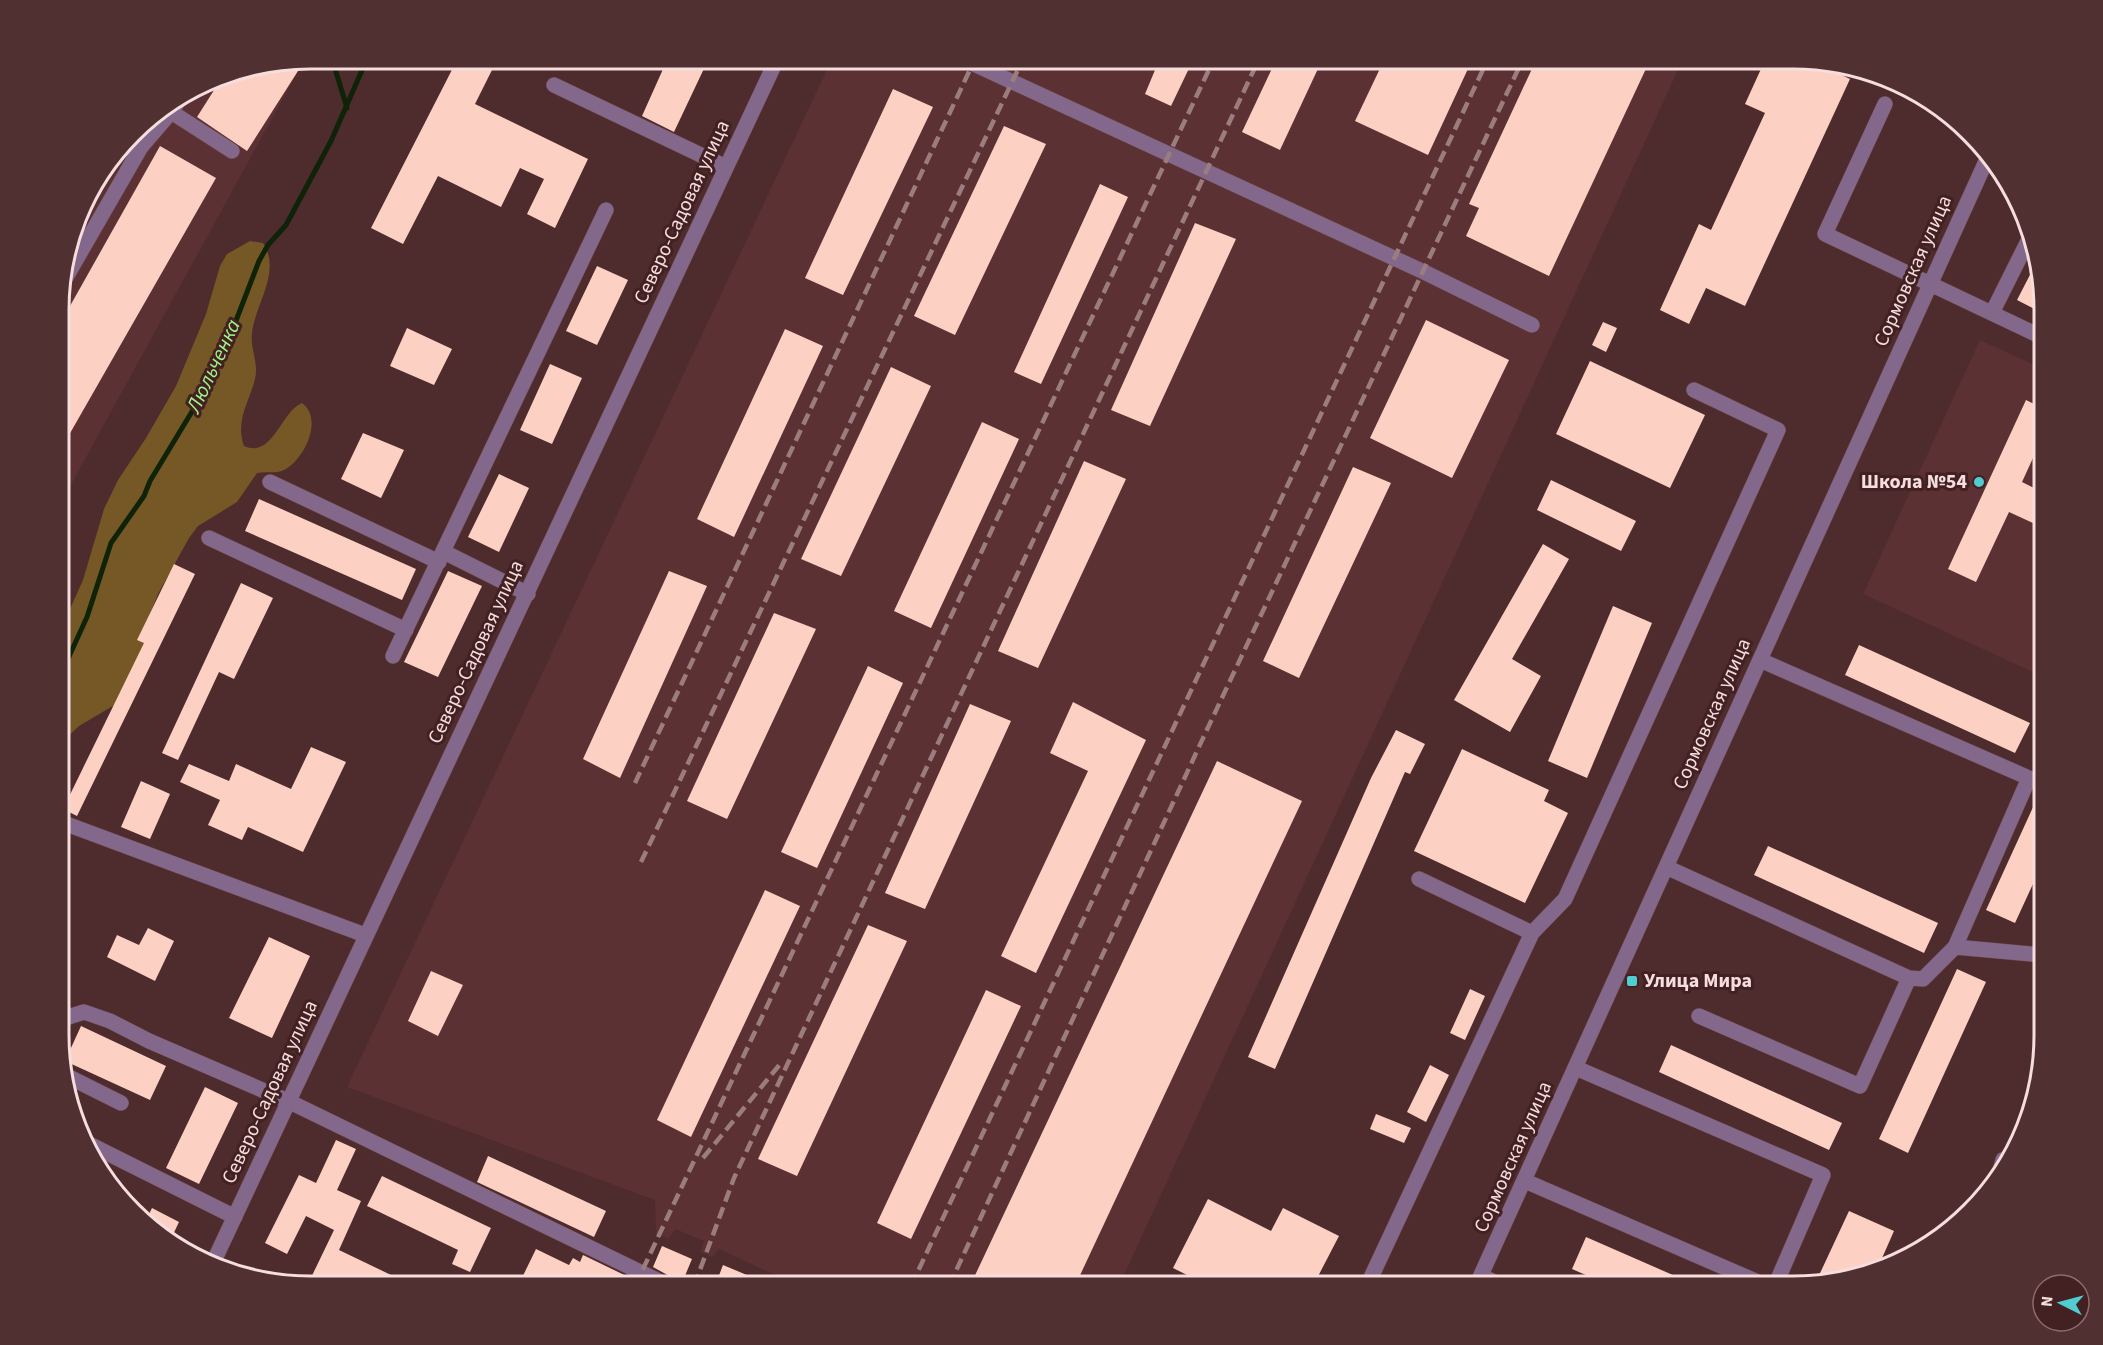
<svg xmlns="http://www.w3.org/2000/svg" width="2103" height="1345" viewBox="0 0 2103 1345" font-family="'Source Sans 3',sans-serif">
<rect width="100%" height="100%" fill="#4e2b2c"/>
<path fill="#5c3133" d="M832 59H1683L1119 1286H799L719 1249 712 1257 701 1252 704 1241 675 1229 669 1239 656 1234 655 1200 347 1087Z
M299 61 302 64 61 503V278L85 199 144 121 214 78Z
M1980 340 2044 369V677L1863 594Z"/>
<path fill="#755826" d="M250 241 263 243C282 272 255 304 252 333 250 349 259 363 255 379 249 403 235 420 244 446 273 459 281 411 302 403 324 419 304 460 284 470 276 474 266 471 257 473L237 502 198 526 189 538 158 594 150 614 146 641 118 703 79 726 63 741 61 748V629L83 580 104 509 118 480 146 438 176 386 206 314 220 266 227 254Z"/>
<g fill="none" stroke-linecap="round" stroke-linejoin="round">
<path stroke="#0e2307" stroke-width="5" d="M332 59 347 108
M61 674 87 617 111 543 144 496 150 481 208 385 222 357 259 261 268 245 286 225 331 141 367 59"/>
</g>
<path fill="#fcd1c3" d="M458 58H498L475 104 588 159 555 228 527 214 544 179 520 168 501 207 438 176 403 244 371 228Z
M668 58H709L674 132 642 116Z
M1160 58H1194L1171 106 1145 94Z
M1277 58H1323L1280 150 1242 132Z
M1385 58H1473L1428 155 1355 121Z
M1537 58H1651L1549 276 1466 236 1479 208 1469 204Z
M1766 58 1812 61 1850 79 1745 306 1706 288 1689 324 1660 310 1699 224 1711 230 1765 113 1745 104Z
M305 60 247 151 197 117 223 76Z
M893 89 933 107 843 295 805 278Z
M1004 126 1046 144 955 335 914 316Z
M160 146 216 178 61 449V322Z
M1100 184 1128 197 1041 384 1014 372Z
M1195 223 1236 239 1150 426 1111 410Z
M2035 265 2044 294V314L2017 300Z
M597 266 628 280 597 345 566 331Z
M1426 320 1509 360 1452 478 1370 438Z
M1603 322 1617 328 1606 352 1592 345Z
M407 328 452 349 434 385 390 366Z
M785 329 823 346 734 537 697 519Z
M1590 361 1705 415 1670 488 1556 434Z
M550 364 582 378 552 444 520 430Z
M891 367 931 386 841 576 801 559Z
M2026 400 2044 409V434L2022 482 2044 493V528L2009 512 1976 582 1948 569Z
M982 422 1019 439 931 628 894 611Z
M363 433 404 450 381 498 341 479Z
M1084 461 1126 479 1038 668 998 651Z
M1353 467 1391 483 1299 678 1263 661Z
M499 474 529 488 499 552 468 537Z
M1551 480 1636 521 1621 551 1537 510Z
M259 499 416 569 402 600 245 531Z
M1543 544 1569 559 1512 659 1541 676 1510 732 1454 700Z
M174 564 195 574 77 816 63 809 144 643 137 640Z
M448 571 482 586 438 677 404 662Z
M669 571 707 586 620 778 583 759Z
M241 583 273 598 234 679 219 672 178 760 162 753Z
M1613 606 1652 623 1587 778 1548 761Z
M774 613 816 629 727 819 687 801Z
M1859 645 2030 723 2015 753 1845 675Z
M868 666 903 683 817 868 781 852Z
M1073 702 1146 740 1036 973 1001 956 1088 771 1050 753Z
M970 704 1011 721 925 909 885 893Z
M1396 730 1425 744 1410 774 1405 772 1275 1069 1248 1057 1371 778Z
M311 747 346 762 303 852 248 827 242 840 208 825 220 800 180 782 189 764 229 781 236 764 291 789Z
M1462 749 1549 790 1544 801 1568 813 1525 903 1414 851Z
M1217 761 1302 801 1075 1286H970Z
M141 781 170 794 150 839 121 827Z
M2044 783V860L2015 923 1986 910Z
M1768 846 1938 923 1924 953 1754 875Z
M765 890 800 906 691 1137 657 1120Z
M868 925 907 941 797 1176 758 1159Z
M148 928 174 941 155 981 107 957 117 935 139 945Z
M269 937 310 956 272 1038 229 1018Z
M1957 969 1986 982 1908 1153 1879 1139Z
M431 971 463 985 438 1036 408 1021Z
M1470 989 1485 996 1465 1040 1450 1033Z
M986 990 1021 1006 911 1239 877 1223Z
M81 1026 166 1066 150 1100 65 1061Z
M1671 1045 1842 1123 1829 1150 1659 1072Z
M1430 1065 1449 1075 1426 1122 1407 1112Z
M205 1087 238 1103 199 1184 166 1168Z
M1376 1114 1411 1128 1404 1143 1370 1129Z
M336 1140 356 1149 337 1190 361 1201 339 1250 414 1286H307L334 1230 306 1216 287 1254 265 1243 299 1175 316 1183Z
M488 1156 606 1211 594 1237 477 1182Z
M382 1176 491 1228 470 1272 452 1264 458 1250 367 1206Z
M1208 1199 1271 1231 1283 1208 1339 1236 1313 1286H1209L1173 1268Z
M152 1208 179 1222 169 1243 146 1220Z
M1849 1211 1894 1231 1879 1265 1815 1284Z
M1586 1237 1698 1286H1611L1572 1269Z
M662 1246 692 1259 682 1283 653 1267Z
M536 1249 569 1265 573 1258 580 1262 583 1255 647 1286H518Z
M723 1265 773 1286H715Z"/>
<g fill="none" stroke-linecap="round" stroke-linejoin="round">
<g stroke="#694848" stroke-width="16">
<path id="minor" d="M963 59 1424 272 1532 325
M554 85 726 167
M1885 104 1825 234 2044 338
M165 108 232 151
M61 286 141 147 171 112 179 100
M1992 313 2028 241
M270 482 439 562
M209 538 406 630
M444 552 528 594
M393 656 606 210
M1760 660 2029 778 1955 947 2042 955 2044 952
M61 822 365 935
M1666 867 1909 978 1860 1086 1699 1016
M1419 879 1532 933
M1909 978 1923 979 1955 947
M61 1027 65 1018 84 1012 110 1021 149 1041 290 1102 669 1286
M1576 1068 1823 1175 1775 1286
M63 1074 121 1103
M89 1144 235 1217
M1998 1178 2003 1160H2009
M1525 1181 1767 1286
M213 1263 777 59
M1482 1276 1502 1286
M1367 1286 1532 933 1565 899 1778 430 1694 390
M1476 1286 1987 159"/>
</g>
<use href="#minor" stroke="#84688b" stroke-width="15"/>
<path stroke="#9b7d7e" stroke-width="4.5" stroke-dasharray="12 6" stroke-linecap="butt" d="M635 783 975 59
M641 862 1023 59
M703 1158 781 1063
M635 1286 1214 59
M694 1286 734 1178 1259 59
M911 1286 1488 59
M949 1286 1204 736 1523 59"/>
</g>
<g fill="#51ccd1" stroke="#432122" stroke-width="2">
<circle cx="1979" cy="482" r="6"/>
<rect x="1626" y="975" width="12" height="12" rx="3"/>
</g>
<g text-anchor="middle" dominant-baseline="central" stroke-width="6" stroke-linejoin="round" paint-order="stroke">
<g font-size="20" fill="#f6dede" stroke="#432122">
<text transform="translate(682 212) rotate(-65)">Северо-Садовая улица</text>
<text transform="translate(1913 271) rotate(-66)">Сормовская улица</text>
<text transform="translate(476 652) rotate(-65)">Северо-Садовая улица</text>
<text transform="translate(1712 714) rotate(-66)">Сормовская улица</text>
<text transform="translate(270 1092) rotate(-65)">Северо-Садовая улица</text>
<text transform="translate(1513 1157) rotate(-66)">Сормовская улица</text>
</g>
<g font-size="20" font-weight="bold" fill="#f6dede" stroke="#432122" text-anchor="end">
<text x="1967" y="482">Школа №54</text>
<text x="1644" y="981" text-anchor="start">Улица Мира</text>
</g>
<g font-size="21" font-style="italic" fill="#9ef384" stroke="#432122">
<text transform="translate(213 366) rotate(-65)">Люльченка</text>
</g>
</g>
<path d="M0 0H2103V1345H0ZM310 69H1793A241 241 0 0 1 2034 310V1035A241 241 0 0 1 1793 1276H310A241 241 0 0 1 69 1035V310A241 241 0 0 1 310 69Z" fill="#513031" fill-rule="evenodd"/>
<path fill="none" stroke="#f6dede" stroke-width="3" d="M310 69H1793A241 241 0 0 1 2034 310V1035A241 241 0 0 1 1793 1276H310A241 241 0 0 1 69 1035V310A241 241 0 0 1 310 69Z"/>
<g transform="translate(2061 1303) rotate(276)"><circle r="28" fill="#432122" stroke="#8b6d6d" stroke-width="1.5"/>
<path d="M0-4.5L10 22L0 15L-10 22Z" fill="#51ccd1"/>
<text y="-9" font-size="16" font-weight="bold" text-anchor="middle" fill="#f6dede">N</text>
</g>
</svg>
